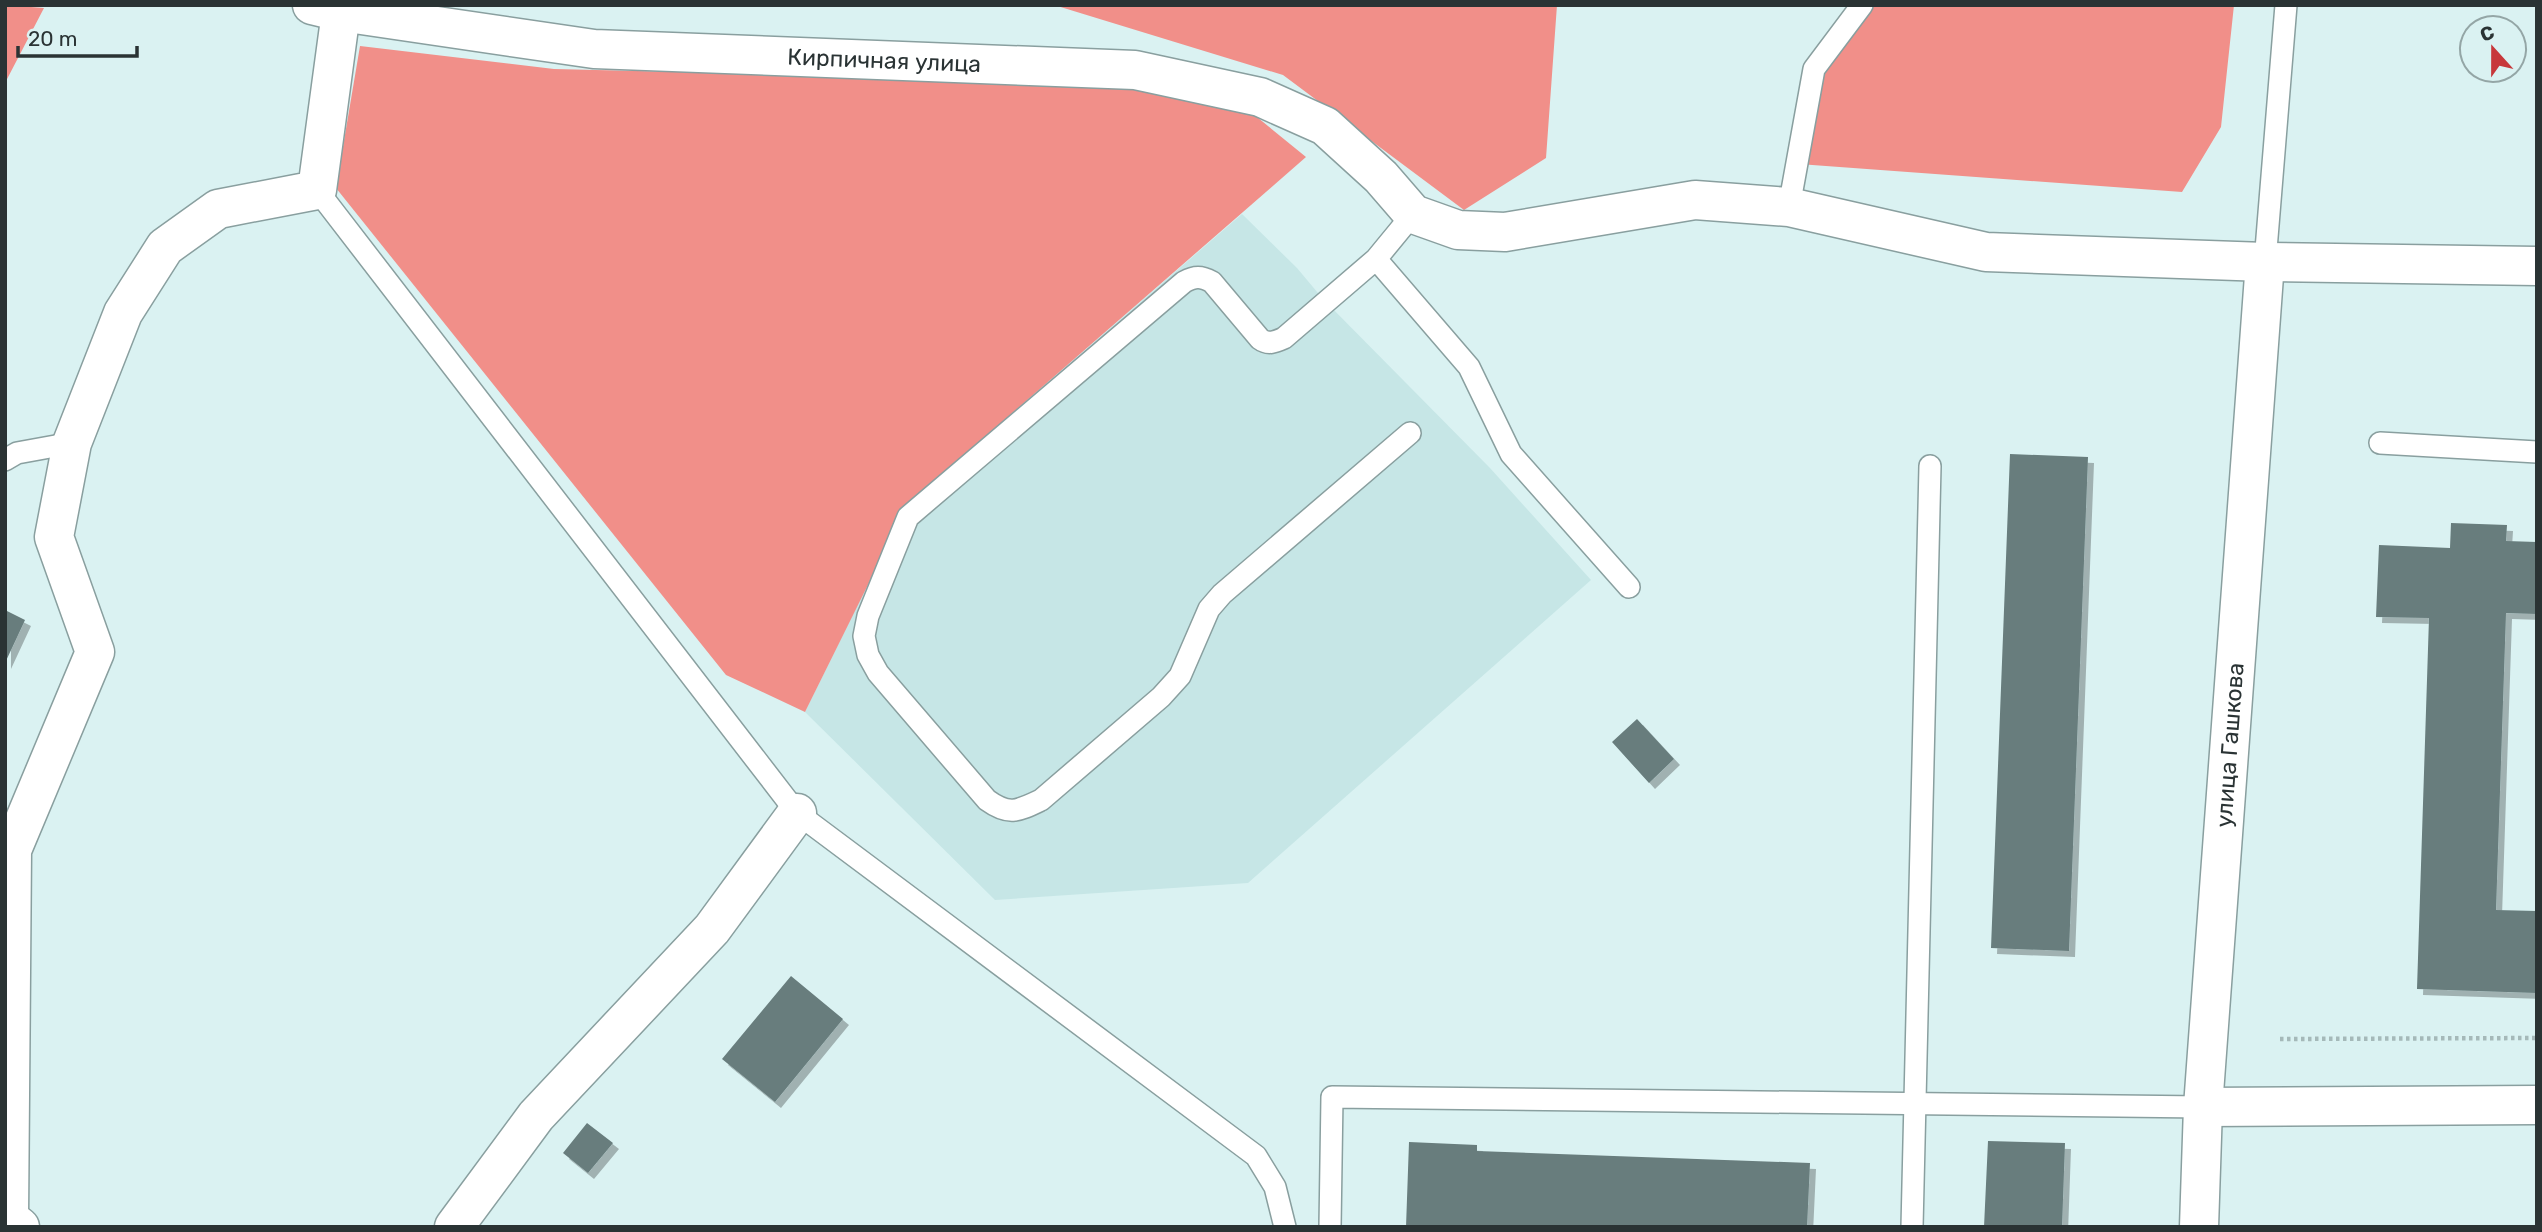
<svg xmlns="http://www.w3.org/2000/svg" width="2542" height="1232" viewBox="0 0 2542 1232" font-family="Rubik,sans-serif">
<defs>
<filter id="shadow"><feDropShadow dx="6" dy="6" stdDeviation="0" flood-color="#0004"/></filter>
</defs>
<rect width="100%" height="100%" fill="#daf2f2"/>
<path fill="#c6e6e6" d="M1242 214 1297 268 1323 299 1490 468 1591 580 1248 883 995 900 805 712 907 504Z"/>
<path fill="#f18f89" d="M5 5 44 8 5 83Z
M1054 5H1557L1546 158 1464 210 1283 75Z
M1847 5H2234L2221 127 2182 192 1785 163 1846 27Z
M360 46 554 69 1131 83 1247 109 1306 157 908 504 805 712 726 675 336 188Z"/>
<path fill="#687d7d" filter="url(#shadow)" d="M2010 454 2088 457 2069 951 1991 948Z
M2451 523 2507 525 2506 541 2537 542V614L2506 613 2496 910 2537 911V993L2417 989 2429 618 2376 617 2379 545 2450 548Z
M5 610 25 620 5 663Z
M1637 719 1674 759 1649 783 1612 742Z
M791 976 843 1019 775 1102 722 1059Z
M587 1123 613 1143 588 1173 563 1153Z
M1988 1141 2065 1143 2062 1227H1984Z
M1409 1142 1477 1145V1151L1810 1163 1807 1227H1406Z"/>
<g fill="none" stroke-linecap="round" stroke-linejoin="round">
<g stroke="#899f9f" stroke-width="24">
<path id="service" d="M317 190 797 813 1256 1156 1275 1187 1285 1227
M1789 207 1814 69 1862 5
M1376 259 1469 367 1511 454 1629 587
M2265 262 2286 5
M1410 433 1222 594 1209 609 1180 676 1161 697 1041 800C1018 811 1009 816 987 800L878 673 868 655 864 636 868 616 908 517 1184 282C1195 276 1201 276 1212 282L1260 339C1268 345 1275 342 1284 338L1376 259 1413 214
M2380 443 2537 452
M5 460 17 453 72 443
M1330 1227 1332 1097 2203 1107
M1912 1227 1930 466"/>
</g>
<g stroke="#899f9f" stroke-width="41">
<g id="minor">
<path id="s1" d="M312 5 341 12 594 49 1135 70 1260 97 1325 126 1381 177 1413 214 1458 230 1505 232 1695 200 1789 207 1986 252 2265 262 2537 266"/>
<path d="M2203 1107 2537 1105"/>
<path d="M20 1227 9 1218 12 850 95 652 54 537 72 443 123 313 165 247 218 209 317 190 341 12"/>
<path d="M454 1227 536 1116 712 929 797 813"/>
<path id="s2" d="M2199 1227 2203 1107 2265 262"/>
</g>
</g>
<path stroke="#a5b9b9" stroke-width="4.5" stroke-dasharray="3.5 3.5" stroke-linecap="butt" d="M2280 1039 2537 1038"/>
<use href="#service" stroke="#fff" stroke-width="21"/>
<use href="#minor" stroke="#fff" stroke-width="38"/>
</g>
<g text-anchor="middle" dominant-baseline="central" stroke-width="7" stroke-linejoin="round" paint-order="stroke">
<g font-size="23" fill="#2a3334" stroke="#daf2f2">
<text stroke="none"><textPath href="#s1" startOffset="576">Кирпичная улица</textPath></text>
<text stroke="none"><textPath href="#s2" startOffset="483">улица Гашкова</textPath></text>
</g>
</g>
<rect width="2542" height="1232" fill="none" stroke="#2a3334" stroke-width="14"/>
<g transform="translate(2493 49) rotate(339)"><circle r="33" fill="#daf2f2" stroke="#94a6a6" stroke-width="2"/>
<path d="M0-5L12 26L0 18L-12 26Z" fill="#c7383b"/>
<text y="-10" font-size="19" font-weight="bold" text-anchor="middle" fill="#2a3334">С</text>
</g>
<path d="M18 46v10h119v-10" fill="none" stroke="#2a3334" stroke-width="3.5"/>
<text x="28" y="46" font-size="21" fill="#2a3334" stroke="#daf2f2" stroke-width="5" paint-order="stroke">20 m</text>
</svg>
